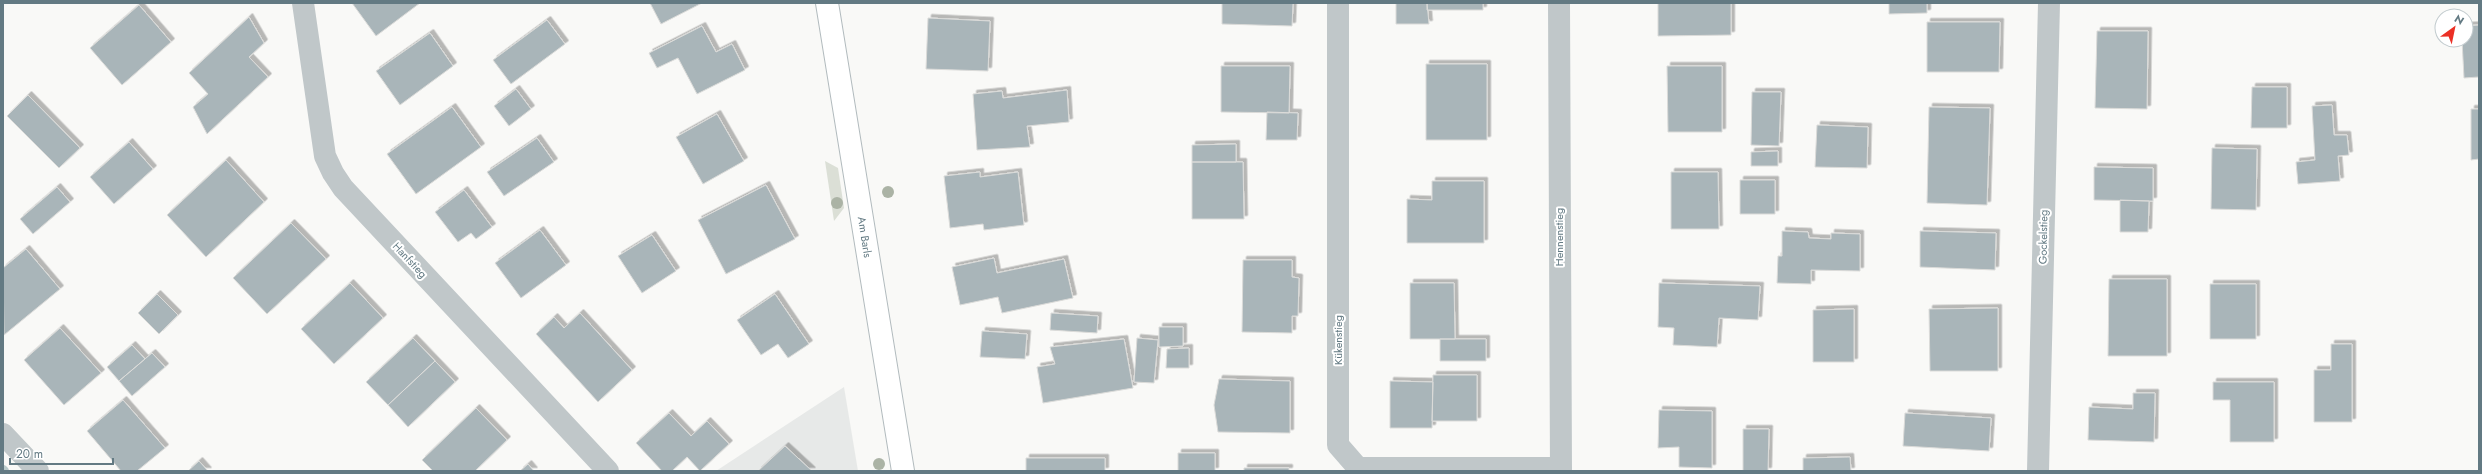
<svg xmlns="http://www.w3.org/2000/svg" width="2482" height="474" viewBox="0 0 2482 474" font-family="Jost,sans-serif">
<defs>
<filter id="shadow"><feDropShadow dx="3.5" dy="-3.5" stdDeviation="0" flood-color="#0004"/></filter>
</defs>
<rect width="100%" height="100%" fill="#f9f9f7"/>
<path fill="#e7e9e8" d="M844 387 858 471H716Z"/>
<path fill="#dbdfd6" d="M825 161 838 168 844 208 834 221Z"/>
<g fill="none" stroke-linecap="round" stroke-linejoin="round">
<path stroke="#b8c9ca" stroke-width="10" d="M3 470 4 471"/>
</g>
<path fill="#a9b5b9" stroke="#dbdbd9" filter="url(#shadow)" d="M352 3H420L376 36Z
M650 3H702L661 24Z
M1222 3H1293L1292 26 1222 24Z
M1396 3H1427L1429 24H1396Z
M1427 3H1483V10H1427Z
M1658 3H1731V35L1658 36Z
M1889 3H1927V13L1889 14Z
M139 5 171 42 122 85 90 48Z
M249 17 264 43 249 57 268 77 207 134 193 107 208 94 189 73Z
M928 18 990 21 988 71 926 69Z
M547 20 565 44 511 84 493 60Z
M1927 22H2000L1999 72H1927Z
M2479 25V77L2464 78 2462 40H2466V26Z
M702 26 716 52 732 44 745 70 697 94 678 58 657 68 649 53Z
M2097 31H2148L2147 109 2095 108Z
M430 33 453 66 400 105 376 71Z
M1426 64H1487V140H1426Z
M1221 66H1290L1289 113 1221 112Z
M1667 66H1722V132H1668Z
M2252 87H2287V128H2251Z
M516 89 531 109 509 126 494 106Z
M1067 90 1069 122 1027 126 1030 147 977 150 973 94 1002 91 1003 98Z
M1752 92H1781L1779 146 1751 145Z
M28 95 80 148 59 168 7 116Z
M2332 105 2334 135H2347L2349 155 2338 156 2340 181 2298 184 2296 162 2315 160 2312 106Z
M452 107 481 147 416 194 387 154Z
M1929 107 1990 108 1987 205 1927 203Z
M2471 109H2479V159L2471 160Z
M1267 112 1298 113 1297 140H1266Z
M717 114 744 161 703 184 676 137Z
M1817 125 1868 127 1867 168 1815 167Z
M537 138 554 162 504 196 487 172Z
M129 142 153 169 114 204 90 177Z
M1236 144V162H1192V145Z
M2212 148 2257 149 2256 210 2211 209Z
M1778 151V166H1751V152Z
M226 160 264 202 206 257 167 215Z
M1192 162H1243L1244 219H1192Z
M2094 167 2153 168V201L2094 200Z
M980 172V177L1018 172 1024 225 984 230 983 224 950 228 944 176Z
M1671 172H1718L1719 229H1671Z
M1740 180H1775V214H1740Z
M1432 181H1484V243H1407V199L1432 200Z
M766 185 795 239 726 274 698 220Z
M57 187 70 202 33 234 20 219Z
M464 190 492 227 476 239 471 233 458 242 435 212Z
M2120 200 2149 201 2148 232H2120Z
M291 223 326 259 267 314 233 278Z
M540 230 566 265 521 298 495 263Z
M1782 231 1808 232 1809 238 1831 239V233L1860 234V271L1811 270V284L1777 283 1778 256H1782Z
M1920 231 1996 233 1995 270 1920 267Z
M652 235 676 271 642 293 618 256Z
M26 249 60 289 4 335 3 268Z
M994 258 997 273 1064 259 1073 298 1002 313 998 297 960 305 952 267Z
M1243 260H1292V277L1299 278 1298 316H1292V333L1242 332Z
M2109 279H2167V356H2108Z
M350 283 383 318 334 364 301 329Z
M1410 283H1454L1455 339H1410Z
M1659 283 1760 286 1758 320 1719 318 1717 347 1673 345 1674 328 1658 327Z
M2210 284H2256V339H2210Z
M157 294 178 315 159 334 138 313Z
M775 294 809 344 788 358 778 344 761 355 737 320Z
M1998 308V371H1930L1929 309Z
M1854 309V362H1813V310Z
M580 313 632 370 598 402 536 334 554 317 564 328Z
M1051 313 1098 316 1097 333 1050 330Z
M1159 327H1183V346L1159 347Z
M60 328 101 373 64 405 24 360Z
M982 331 1027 334 1025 359 980 357Z
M413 338 435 361 388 405 366 382Z
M1137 338 1158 340 1154 383 1134 382Z
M1124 339 1133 388 1043 403 1037 367 1055 364 1050 347Z
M1440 339H1486V361H1440Z
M2331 344H2352V422H2314V370H2331Z
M132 345 145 359 119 381 107 367Z
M1189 348V368H1166L1167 349Z
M152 353 165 367 132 396 119 381Z
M435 361 455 382 408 427 388 405Z
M1433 375H1477V421H1432Z
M1219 379 1290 381V433L1218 432 1214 405Z
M1390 381 1433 382 1432 428H1390Z
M2213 382H2274V442H2230V400H2213Z
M2133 393H2155L2154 442 2088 440 2089 407 2133 409Z
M123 400 165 448 137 471H121L87 431Z
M476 408 507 440 475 471H433L422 460Z
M1659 410 1712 411V468L1679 467V447L1658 448Z
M669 413 691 436 707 421 729 444 700 471 687 457 672 471H662L636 443Z
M1905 413 1991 418 1989 451 1903 446Z
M1743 429H1769L1768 471H1743Z
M785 446 812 471H758Z
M1178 453H1215V471H1178Z
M1850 457 1851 471H1803V458Z
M1026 458H1105V471H1026Z
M199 461 208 471H188Z
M528 464 534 471H520Z
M1244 468H1289V471H1244Z"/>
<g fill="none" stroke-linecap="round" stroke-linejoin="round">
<g stroke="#b2bbbe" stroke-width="24">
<path id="secondary" d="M827 3 903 471"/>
</g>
<path stroke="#c0c7c9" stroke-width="22" d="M303 3 325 156 333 173 343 188 608 471
M1338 3V445L1358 468H1561
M1559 3 1561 471
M3 434 38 471
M2038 471 2049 3"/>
<use href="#secondary" stroke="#fff" stroke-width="22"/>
</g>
<g fill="#abb3a5">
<circle cx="888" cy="192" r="6"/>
<circle cx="837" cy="203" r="6"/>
<circle cx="879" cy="464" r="6"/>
</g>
<g text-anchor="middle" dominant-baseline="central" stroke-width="4" stroke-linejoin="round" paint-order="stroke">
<g font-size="11" fill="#637a83" stroke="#fff">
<text transform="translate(865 237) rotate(81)">Am Barls</text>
<text transform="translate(1559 237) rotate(-90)">Hennenstieg</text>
<text transform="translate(2043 237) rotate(-89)">Gockelstieg</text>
<text transform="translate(410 260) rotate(47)">Hanfstieg</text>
<text transform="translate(1338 340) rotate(-90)">Kükenstieg</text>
</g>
</g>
<rect width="2482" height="474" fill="none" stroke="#637a83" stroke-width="8"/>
<g transform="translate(2454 28) rotate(33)"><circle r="19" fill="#ffffff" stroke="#c1cacd"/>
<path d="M0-3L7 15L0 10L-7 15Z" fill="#eb3025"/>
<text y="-6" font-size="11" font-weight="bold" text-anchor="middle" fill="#637a83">N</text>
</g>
<path d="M10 458v6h103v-6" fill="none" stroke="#637a83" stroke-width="2"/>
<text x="16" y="458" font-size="12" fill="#637a83" stroke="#ffffff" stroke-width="3" paint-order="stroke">20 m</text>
</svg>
